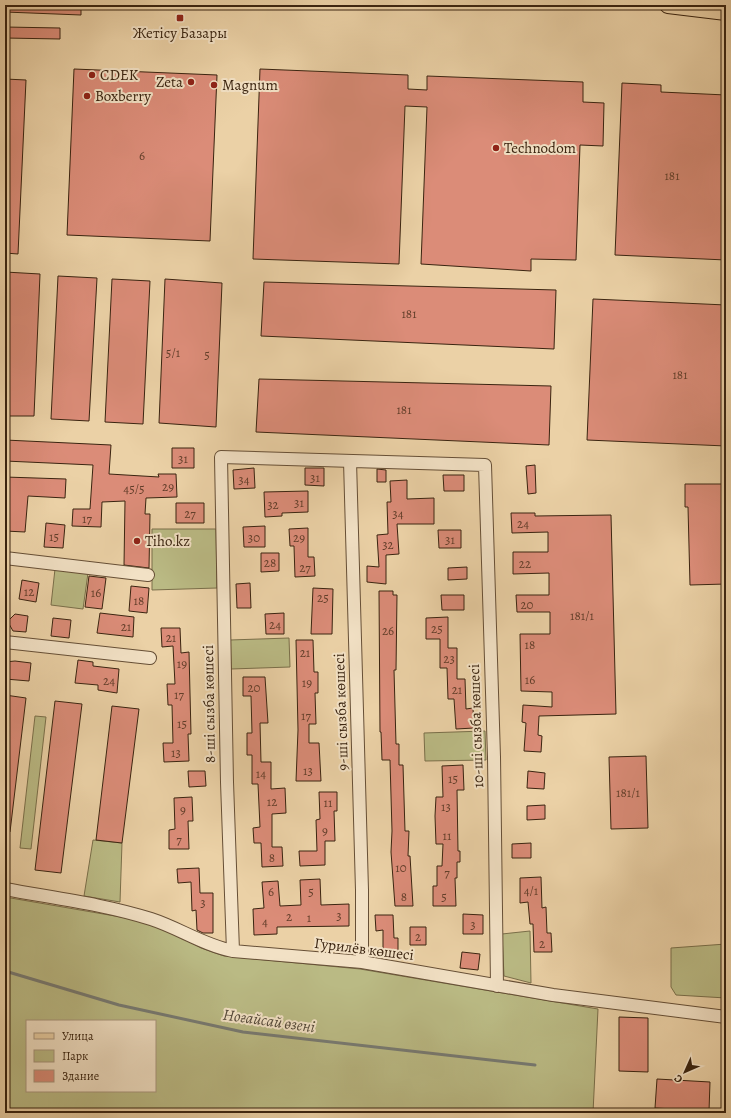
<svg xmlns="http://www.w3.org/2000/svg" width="731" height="1118" viewBox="0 0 731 1118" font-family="Alegreya,serif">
<rect width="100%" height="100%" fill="#ebd1a6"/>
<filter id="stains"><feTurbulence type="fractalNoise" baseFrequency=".005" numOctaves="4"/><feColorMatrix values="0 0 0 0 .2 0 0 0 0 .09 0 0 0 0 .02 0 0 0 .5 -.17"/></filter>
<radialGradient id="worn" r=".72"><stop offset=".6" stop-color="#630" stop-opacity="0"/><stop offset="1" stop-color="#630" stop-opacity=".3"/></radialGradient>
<path fill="#baba84" stroke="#7a6f4a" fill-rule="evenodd" d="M152 529H216L217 588 152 590Z
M55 569 88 573 83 609 51 605Z
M289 638 290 667 231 669 230 640Z
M35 716 46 717 31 849 20 848Z
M485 731 486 760 425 761 424 733Z
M93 840 122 843 120 902 84 896Z
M5 897 138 920 168 930 201 948 224 956 360 969 598 1009 593 1113H5ZM27 1021H155V1091H27Z
M530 931 531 983 504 976 502 934Z
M726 944V998L676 995 671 987V948Z"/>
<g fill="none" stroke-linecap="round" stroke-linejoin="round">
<path stroke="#777a72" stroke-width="3" d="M5 971 119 1005 243 1032 535 1065"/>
</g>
<path fill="#db8c78" stroke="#3a2410" d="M6 5H81V15L5 12Z
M5 27 60 28V39L5 38Z
M74 69 217 75 210 241 67 235Z
M260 69 408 75V89L427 90V76L583 82V102L604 103 603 146 580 145 576 260 531 259V271L421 264 427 107 405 106 399 264 253 259Z
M5 79 26 80 18 254 5 253Z
M622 83 661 85V92L726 95V260L615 255Z
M5 272 40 274 34 416H5Z
M58 276 97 278 89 421 51 419Z
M112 279 150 281 143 424 105 422Z
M165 279 222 283 216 427 159 423Z
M264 282 556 290 554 349 261 336Z
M593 299 726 305V446L587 440Z
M259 379 551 386 549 445 256 432Z
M5 440 111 445 109 474 159 477 158 474H176L177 497 146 498 145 514H150L149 568 124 565 125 501 102 502 101 527 72 526 73 509H90L93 465 5 461Z
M172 448H194V468H172Z
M535 465 536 493 528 494 526 466Z
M254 468 255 488 234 489 233 470Z
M305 468H324V486L305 485Z
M377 469 386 470V482H377Z
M443 475H464V491H444Z
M5 477 66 479 65 498 28 496 25 532 5 531Z
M407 480V499L434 498V524H397L399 554 386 555V584L367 582V566L379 567 377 535 388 534 387 502H391L390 481Z
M685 484H726V584L690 585 688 507H685Z
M308 491V512L282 513V516L265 517 264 492Z
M176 503H204V523H176Z
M511 513H535V516L611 515 616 714 539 716 538 735 542 736 541 752 524 751 526 723 522 722 523 705 552 707V692L521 691 520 634H550V612H517L516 595H549V573L513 574V552H548V532L512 533Z
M46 523 65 525 63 548 44 547Z
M265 526V547H244L243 527Z
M308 528V557H314L315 576 295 577 294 546H290L289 529Z
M438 530H461V548H439Z
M261 553H279V571L261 572Z
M467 567V579L448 580V568Z
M89 576 106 578 102 609 85 607Z
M22 580 39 583 36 602 19 599Z
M250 583 251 608H237L236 584Z
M131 586 149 588 147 613 129 611Z
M313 588 333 589 332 634H311Z
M379 591H393V595H397L396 670H394L396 744H399V765H403L405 831H409L408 856H410L413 906H395L391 852 392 831 390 760H382L381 732H380Z
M441 595H464V610H442Z
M100 613 134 617 133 637 97 633Z
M284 613V634H266L265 614Z
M15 614 28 616 26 632 13 631 9 624V620Z
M448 617V648H457V679H465L466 709 473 708 474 728 456 729 454 699H448L447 668H440V639H426V618Z
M53 618 71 620 69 638 51 636Z
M161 628H180L181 653 189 652 191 734H188L189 761 164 762 163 743H173L172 705H168L167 684H175L173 646 162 647Z
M296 640H313L314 672H318V693H315L316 724H309V743H319L321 781H296L298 730Z
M78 660 93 662V666L119 669 117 693 98 690V685L75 683Z
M15 661 31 663 29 681 5 679V662Z
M243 677H265L268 723H260L261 762H271V789L285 788 286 813 272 814V847H282L283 866 262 867 261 843H254L253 828 260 827 258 784H252V755H247V733H252L251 696H243Z
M5 695 26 698 10 832H5Z
M55 701 82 704 61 873 35 870Z
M112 706 139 709 122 843 96 840Z
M646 756 648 828 611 829 609 757Z
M463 765 464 790H457L458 851H460V862H457V878H455L456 906H433V886H437V866H442L443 844H436L435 816 436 797H443L442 766Z
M188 771H205L206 786 189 787Z
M528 771 545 773 544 789 527 788Z
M319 792H337V811H334L335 841H325V865L300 866 299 851H317L316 820 320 819Z
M192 797 193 821H188L189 849H169V830L175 829 174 798Z
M545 805V819L527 820V806Z
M531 843V858H512V844Z
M199 868 200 893H213V933H203L197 930 196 910 192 911 191 882 178 883 177 869Z
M541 877 542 908 546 907 547 933H551L552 952H534L533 924H530L528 902 520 903V878Z
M320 879 321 905 349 904V926L277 927V934L254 935 253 909 264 908 262 882 278 881 280 906 301 905 300 880Z
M463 914 483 915V934H463Z
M375 915H393L394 938H398V955H383V930L376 931Z
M410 927H426V945H410Z
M462 952 480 954 478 970 460 968Z
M619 1017 648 1018V1072L619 1071Z
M657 1079 710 1082 709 1111 655 1108Z"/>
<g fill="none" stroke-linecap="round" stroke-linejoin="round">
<g stroke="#664f36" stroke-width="14">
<path id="minor" d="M350 461 362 890V962
M5 558 148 575
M5 642 150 658
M5 889C53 898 104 904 151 919 179 928 203 945 233 951L362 962 553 995 726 1017
M233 951 227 782 221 457 485 465 494 757 497 986"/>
</g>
<g stroke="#3a2410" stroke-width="18">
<path id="major" d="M668 5 726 12"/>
</g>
<use href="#minor" stroke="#f2e1c5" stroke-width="12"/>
<use href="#major" stroke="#ebd1a6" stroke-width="16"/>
</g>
<g fill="#8f2418" stroke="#f2e1c5" stroke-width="1.5">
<rect x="176" y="14" width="8" height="8" rx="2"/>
<circle cx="92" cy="75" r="4"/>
<circle cx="191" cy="82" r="4"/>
<circle cx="214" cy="85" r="4"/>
<circle cx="87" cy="96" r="4"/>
<circle cx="496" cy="148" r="4"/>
<circle cx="137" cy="541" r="4"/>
</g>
<g text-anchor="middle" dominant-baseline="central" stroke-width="4" stroke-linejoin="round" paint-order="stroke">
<g font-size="13" fill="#623e2a">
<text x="142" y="155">6</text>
<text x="672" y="175">181</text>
<text x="409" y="313">181</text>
<text x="173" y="352">5/1</text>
<text x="207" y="354">5</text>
<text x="680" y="374">181</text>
<text x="404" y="409">181</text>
<text x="183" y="458">31</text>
<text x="315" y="477">31</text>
<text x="244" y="479">34</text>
<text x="168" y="486">29</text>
<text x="134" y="488">45/5</text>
<text x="299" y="502">31</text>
<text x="273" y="504">32</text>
<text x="190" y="513">27</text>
<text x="398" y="513">34</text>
<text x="87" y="518">17</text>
<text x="523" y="523">24</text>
<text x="54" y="536">15</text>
<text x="254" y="537">30</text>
<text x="299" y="537">29</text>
<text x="450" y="539">31</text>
<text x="388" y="544">32</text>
<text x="270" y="562">28</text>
<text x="525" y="563">22</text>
<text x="305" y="567">27</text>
<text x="29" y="591">12</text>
<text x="96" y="592">16</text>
<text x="323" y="597">25</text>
<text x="139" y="600">18</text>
<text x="527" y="604">20</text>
<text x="582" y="615">181/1</text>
<text x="275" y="624">24</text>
<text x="126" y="626">21</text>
<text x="437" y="628">25</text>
<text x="388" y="630">26</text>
<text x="171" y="637">21</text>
<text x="530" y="644">18</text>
<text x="305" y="652">21</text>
<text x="449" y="658">23</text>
<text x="182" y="663">19</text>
<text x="530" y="679">16</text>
<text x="109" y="680">24</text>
<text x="307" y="682">19</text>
<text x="254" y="687">20</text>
<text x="457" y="689">21</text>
<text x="179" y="694">17</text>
<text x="306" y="715">17</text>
<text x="182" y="723">15</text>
<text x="176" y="752">13</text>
<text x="308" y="770">13</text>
<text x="261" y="773">14</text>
<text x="453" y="778">15</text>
<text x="628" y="792">181/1</text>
<text x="272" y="801">12</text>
<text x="328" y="802">11</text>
<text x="446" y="806">13</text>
<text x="183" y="809">9</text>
<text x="325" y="830">9</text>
<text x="447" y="835">11</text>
<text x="179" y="839">7</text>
<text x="272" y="857">8</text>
<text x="401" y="867">10</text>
<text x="447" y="872">7</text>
<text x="531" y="890">4/1</text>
<text x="271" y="891">6</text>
<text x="311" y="891">5</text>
<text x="404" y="896">8</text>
<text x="444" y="896">5</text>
<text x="203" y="902">3</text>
<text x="339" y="915">3</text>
<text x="289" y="916">2</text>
<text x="309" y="917">1</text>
<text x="265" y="921">4</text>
<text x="473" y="924">3</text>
<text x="418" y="936">2</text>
<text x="542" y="943">2</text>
</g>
<g font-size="15" fill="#3a2410" stroke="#f2e1c5" text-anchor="start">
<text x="180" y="33" text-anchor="middle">Жетісу Базары</text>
<text x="100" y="75">CDEK</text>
<text x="183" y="82" text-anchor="end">Zeta</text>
<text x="222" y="85">Magnum</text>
<text x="95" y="96">Boxberry</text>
<text x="504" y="148">Technodom</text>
<text x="145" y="541">Tiho.kz</text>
</g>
<g font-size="15" fill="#3a2410" stroke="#f2e1c5">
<text transform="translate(209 704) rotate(-91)">8-ші сызба көшесі</text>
<text transform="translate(341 712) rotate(-92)">9-ші сызба көшесі</text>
<text transform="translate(476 726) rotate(-92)">10-ші сызба көшесі</text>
<text transform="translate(364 949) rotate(7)">Гурилёв көшесі</text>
</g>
<g font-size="16" font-style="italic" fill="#534839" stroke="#f2e1c5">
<text transform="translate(269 1021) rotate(8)">Ноғайсай өзені</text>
</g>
</g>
<rect width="731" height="1118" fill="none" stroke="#ebd1a6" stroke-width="20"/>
<rect x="6" y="6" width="719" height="1106" fill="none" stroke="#3a2410" stroke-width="2"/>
<rect x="10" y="10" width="711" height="1098" fill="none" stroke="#3a2410"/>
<rect x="26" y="1020" width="130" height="72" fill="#f2e1c5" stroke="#a8957d"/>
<rect x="34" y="1033" width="20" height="6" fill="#ebd1a6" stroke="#a8957d"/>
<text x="62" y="1040" font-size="12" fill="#3a2410">Улица</text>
<rect x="34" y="1050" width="20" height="12" fill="#baba84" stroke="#a8957d"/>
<text x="62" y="1060" font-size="12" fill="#3a2410">Парк</text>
<rect x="34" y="1070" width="20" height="12" fill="#db8c78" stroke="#a8957d"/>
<text x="62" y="1080" font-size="12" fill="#3a2410">Здание</text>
<g transform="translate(685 1072) rotate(225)" stroke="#f2e1c5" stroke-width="3" paint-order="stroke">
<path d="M0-3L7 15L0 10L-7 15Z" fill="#3a2410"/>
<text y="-6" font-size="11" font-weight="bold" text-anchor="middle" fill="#3a2410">С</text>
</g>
<rect width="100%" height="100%" filter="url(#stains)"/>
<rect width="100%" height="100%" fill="url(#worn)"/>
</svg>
